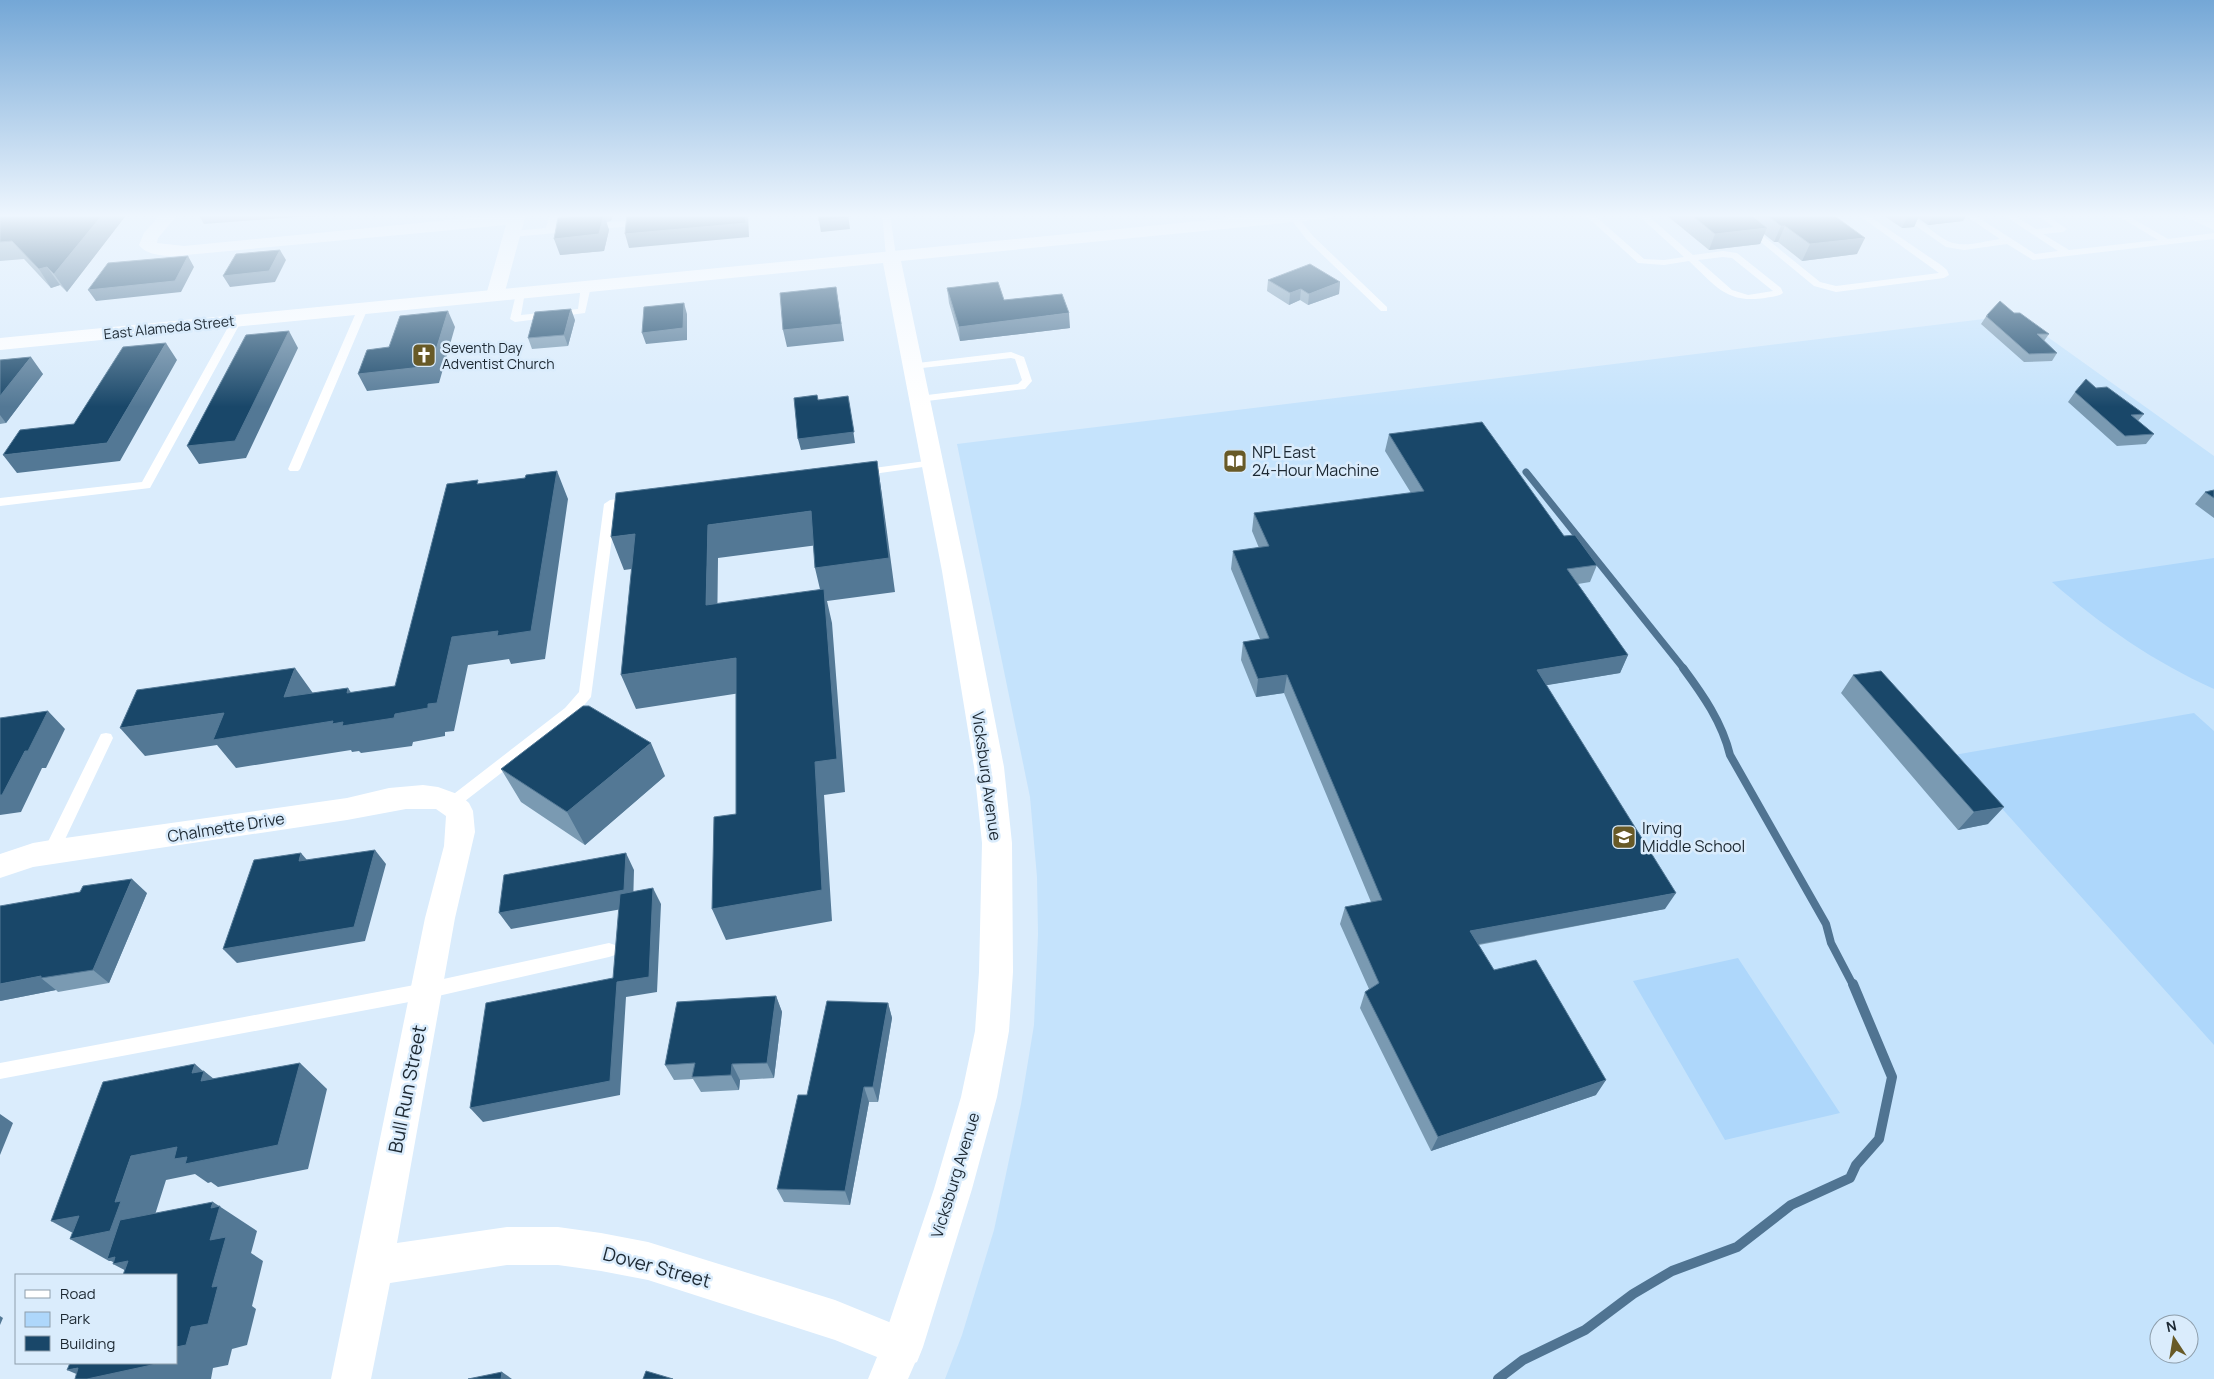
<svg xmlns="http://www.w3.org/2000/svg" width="2214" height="1379" viewBox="0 0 2214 1379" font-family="Manrope,sans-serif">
<rect width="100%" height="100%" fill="#daecfc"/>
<path fill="#c5e3fc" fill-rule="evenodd" d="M2017 315 2214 456V1379H945L962 1335 994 1230 1021 1104 1034 1025 1038 934 1037 877 1030 797 957 444ZM2159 1324H2189V1354H2159Z"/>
<path fill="#aed7fb" d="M2214 558V689C2154 662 2102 626 2052 582Z
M2194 713 2214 731V1045L1954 755Z
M1738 958 1840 1113 1725 1140 1633 981Z"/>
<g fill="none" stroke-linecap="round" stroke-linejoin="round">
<path stroke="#507492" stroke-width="7" d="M1526 472 1684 669"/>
<path stroke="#507492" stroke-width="8" d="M1683 668C1703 695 1722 722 1730 755L1826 924 1831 943 1853 985"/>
<path stroke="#507492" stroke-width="10" d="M1498 1379 1523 1360 1585 1330 1633 1294 1672 1271 1737 1247 1791 1205 1850 1178 1856 1165 1879 1139 1892 1077 1853 984"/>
<path fill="#fff" fill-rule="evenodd" d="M550 214H558L555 227 644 219 648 222 644 225 512 237 508 234 512 231 546 228Z
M882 214H890L896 256 891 259 886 256Z
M1225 214H1233L1239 222 1232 224Z
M1584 214H1593L1644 259 1664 260 1684 257 1637 214H1646L1693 255 1723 251 1737 253 1781 288 1783 293C1778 297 1771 297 1765 298 1726 304 1715 285 1689 261L1664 265 1638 263ZM1723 257 1732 258 1773 291 1748 295 1732 290 1698 260Z
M1727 214H1736L1820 282 1836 286 1939 273 1857 214H1866L1941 265 1947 270 1949 275 1944 278 1836 292 1814 286Z
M1899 214C1921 214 1933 237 1953 243 1968 247 1985 241 2000 239L1963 214H1973L2035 254 2058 251 2002 214H2012L2036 229 2054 227 2035 214H2045L2067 229 2063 232 2043 234 2069 250 2158 240 2115 214H2125L2168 239 2214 233V239L2033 260 2007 244 1964 250 1946 247Z
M1290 215H1296L1313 236 1387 307V311H1381L1307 240 1289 217Z
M586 283 591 286 585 313 515 322 510 319 517 290H523L525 292 521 315 578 309 581 286Z
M363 305 368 308 300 469 298 471H290L288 469 358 308Z
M237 317 242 320 150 488 0 506V498L142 482 232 320Z
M1011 352 1024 357 1032 381 1025 389 919 402 914 399 919 396 1018 384 1022 380 1015 359 1011 358 913 369 908 366 909 364Z
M933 460 937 461 939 463 937 465 859 476 853 473 859 470Z
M632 497 638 501 636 504 616 507 591 697 575 716 456 808 451 810 446 808 444 804 446 800 565 708 579 692 604 504 610 500Z
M106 733 111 734 113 738 59 852 56 857 51 858 46 857 43 852 99 738 101 734Z
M609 943 615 945 617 950 615 955 609 957 425 999 0 1079V1063L425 983Z"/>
<path fill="#fff" fill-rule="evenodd" d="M161 214H178L158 238 157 243 184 246 510 214H526L504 295 501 299 495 300 489 299 486 295 506 225 175 256C164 256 146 255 139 245L144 233Z
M423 785 438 787 460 795 469 803 473 811 475 832 455 918 397 1243 507 1227H558L601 1233 648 1242 835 1300 916 1333 922 1347 908 1379H868L877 1357 835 1340 648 1280 601 1271 558 1265H507L390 1283 371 1379H331L425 918 444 846 446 816 436 809H406L347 820 33 867 0 878V854L33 843 51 840 347 798 389 788Z"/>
<path fill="#fff" fill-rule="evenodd" d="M1273 214H1333L1330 218 1324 219 901 261 966 571 1004 767 1012 843 1013 972 1009 1031 997 1097 972 1189 923 1347 917 1362 902 1368 887 1362 881 1347 934 1189 961 1097 975 1031 979 972 982 843 974 767 942 571 883 263 0 350V338Z
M2185 214H2206L2214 218V230L2188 218Z"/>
</g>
<path fill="#7a9ab2" d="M0 214H127L67 292 60 285 51 288 24 259 0 261Z
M198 214H337L204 224Z
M561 214H613L611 221 606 222 609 230 604 251 560 255 562 218Z
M1665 214H1750L1755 218 1757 214H1832L1857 254 1802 261 1778 242H1774L1764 234 1760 244 1709 250Z
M1881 214H1967L1963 221 1928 225 1918 218 1914 227 1902 228Z
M1268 280 1340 282 1339 294 1308 305 1300 300 1289 305 1267 291Z
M947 288 1004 300 1070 328 960 341 949 303Z
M2014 313 2049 334 2044 341 2057 353 2052 361 2024 362 1981 324 1987 315Z
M575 320 568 346 532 349 528 338Z
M0 360 43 374 6 423 0 424Z
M2075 392 2144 414 2138 421 2154 434 2146 444 2117 446 2068 402Z
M1389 434 1564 536 1597 565 1590 582 1578 584 1628 655 1620 673 1546 685 1665 909 1479 945 1494 970 1596 1095 1431 1151 1360 1008 1365 992 1369 989 1340 924 1345 907 1371 902 1284 693 1256 697 1241 660 1243 642 1260 639 1231 569 1233 551 1259 548 1252 531 1254 513 1411 493 1385 451Z
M2214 490V518L2195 504 2205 492Z
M1853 675 1988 824 1958 830 1841 693Z
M501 769 665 776 585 845 521 802Z
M147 893 109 983 58 992 56 990 0 1001Z
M776 996 782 1012 774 1078 740 1080 739 1090 701 1092 693 1079 674 1080 665 1065Z
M888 1003 892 1018 878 1102H869L850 1205 784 1202 777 1189 807 1095Z"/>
<path fill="#537895" d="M103 214H127L67 292 54 274Z
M307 214H337L308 217Z
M604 214 609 230 604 251 560 255 554 239Z
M609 214H613L611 221Z
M745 214H748L749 237 629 248 625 234Z
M848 214 850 229 821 232 819 221Z
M1934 214H1967L1963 221 1928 225Z
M1919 216 1914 227 1902 228 1907 217Z
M1781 226H1785L1778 242H1774Z
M1767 228 1760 244 1709 250 1715 234Z
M1865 238 1857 254 1802 261 1810 244Z
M280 250 286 260 275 282 230 287 223 276Z
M188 256 194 267 181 292 96 301 88 290Z
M47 267 60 285 51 288 39 269Z
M1340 282 1339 294 1308 305 1309 294Z
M836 287 844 341 787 347 783 330Z
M1301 289 1300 300 1289 305 1290 293Z
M684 303 687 314V340L646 344 642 333Z
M571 309 575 320 568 346 564 335Z
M448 311 455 327 439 383 367 391 358 374Z
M1069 313 1070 328 960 341 959 327Z
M289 331 298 348 246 458 199 464 187 446Z
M166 343 177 360 120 461 17 473 3 455 107 443Z
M31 357 43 374 6 423 0 415V396Z
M848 396 855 443 801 450 798 439Z
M877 461 882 495 895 592 827 601 832 623 845 792 824 795 832 921 726 940 712 909 815 762 823 602 815 568Z
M557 471 568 499 545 659 511 664 509 659 468 665 454 731 445 732V736L413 742 412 746 361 753 359 751 352 752 351 750 236 768 217 745 145 756 120 728 224 713 333 721 395 714 452 637Z
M811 511 818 545 718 558 717 639 706 605 708 525Z
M635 534 647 567 624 570 611 537Z
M1628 655 1620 673 1530 688 1537 670Z
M736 658 747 692 636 709 621 675Z
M295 668 315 696 284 697Z
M1287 675 1284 693 1256 697 1258 679Z
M348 688 367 716 347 693Z
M48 711 65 729 46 768H42L21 812 0 815V795L25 751Z
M651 743 665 776 585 845 567 812Z
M2004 807 1988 824 1958 830 1974 812Z
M375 850 386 864 365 941 237 963 223 949Z
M301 853 313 867 299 861Z
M626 853 634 870 633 907 511 929 499 913Z
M132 879 147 893 109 983 93 970Z
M653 888 661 904 657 992 626 997 620 1095 483 1122 470 1108 617 982Z
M1676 893 1665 909 1463 947 1470 931Z
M41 976V978L56 990 0 1001V984Z
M776 996 782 1012 774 1078 767 1063Z
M888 1003 892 1018 878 1102 873 1087Z
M300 1063 327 1089 308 1169 218 1187 211 1182 208 1183 195 1174 166 1180 153 1221 128 1261 134 1275 113 1264 115 1263 111 1261H109L70 1239 80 1237 51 1221 115 1202 131 1156Z
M195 1064 204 1072V1071L235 1096 233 1106 192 1073Z
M732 1064 740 1080 739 1090 731 1075Z
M1606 1080 1596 1095 1431 1151 1438 1137Z
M864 1087 869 1102 850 1205 845 1191Z
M0 1114 13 1123 0 1155Z
M213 1202 257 1231 251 1253 263 1261 252 1306 256 1309 247 1345 232 1349 228 1365 213 1368 211 1379H87H88L67 1370 78 1368 161 1363H176V1347L191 1327 212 1287 210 1240 211 1208Z
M0 1316 3 1318 0 1325Z
M502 1372 512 1379H501Z"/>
<path fill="#194769" stroke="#537895" d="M0 214H103L54 274 47 267 39 269 12 241 0 242Z
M604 214 599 234 554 239 558 218Z
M627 214H745L746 223 625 234Z
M818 214H848V218L819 221Z
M1690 214H1750L1767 228 1715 234Z
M1765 214H1832L1865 238 1810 244 1785 226H1781Z
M1902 214H1916L1919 216 1907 217Z
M280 250 269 271 223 276 236 254Z
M188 256 175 281 88 290 108 263Z
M1310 264 1340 282 1309 294 1301 289 1290 293 1268 280Z
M998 282 1004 300 1062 294 1069 313 959 327 947 288Z
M836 287 841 324 783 330 780 293Z
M2000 301 2014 313H2020L2049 334H2037L2057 353 2029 354 1986 316H1988L1987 315Z
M684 303 683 328 642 333 644 307Z
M571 309 564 335 528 338 535 312Z
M448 311 431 366 358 374 367 350 389 347 400 316Z
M289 331 235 441 187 446 246 335Z
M166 343 107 443 3 455 20 430 74 424 123 347Z
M31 357 0 396V360Z
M2086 379 2096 388 2107 387 2144 414 2131 415 2154 434 2125 436 2075 392Z
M817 395 818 400 848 396 854 432 798 439 794 398Z
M1482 422 1564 536 1575 535 1597 565 1567 569 1628 655 1537 670 1676 893 1470 931 1494 970 1536 960 1606 1080 1438 1137 1365 992 1379 983 1345 907 1382 900 1287 675 1258 679 1243 642 1269 638 1233 551 1269 546 1254 513 1424 491 1389 434Z
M877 461 889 558 815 568 811 511 708 525 706 605 824 589 837 759 815 762 822 890 712 909 714 817 736 814V658L621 675 635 534 611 537 616 493Z
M557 471 531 631 497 636 498 631 452 637 437 703 428 704V708L395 714 394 718 342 726 343 722 332 724 333 721 213 740 224 713 120 728 137 690 295 668 284 697 348 688 347 693 395 686 447 484 478 480 477 484 525 478 526 475Z
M2214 490V498L2205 492Z
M1881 671 2004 807 1974 812 1853 675Z
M583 706H589L651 743 567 812 501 769Z
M48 711 28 751H25L2 795H0V718Z
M375 850 354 927 223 949 254 860 301 853 299 861Z
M626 853 624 890 499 913 504 875Z
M132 879 93 970 41 978V976L0 984V906L80 892 83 886Z
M653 888 649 977 617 982 610 1081 470 1108 486 1003 613 978 620 894Z
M776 996 767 1063 732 1064 731 1075 692 1077 695 1063 665 1065 677 1002Z
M827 1001 888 1003 873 1087H864L845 1191 777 1189 798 1095H807Z
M300 1063 278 1145 185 1164 187 1157 174 1159 177 1147 131 1156 115 1202 121 1201 110 1231 70 1239 79 1216 51 1221 103 1082 195 1064 192 1073 204 1071 201 1081Z
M213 1202 211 1208 220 1206 210 1240 226 1237 212 1287 218 1286 208 1324 191 1327 186 1345 176 1347V1275H123L128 1261 113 1264 115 1257 107 1259 120 1220Z
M70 1363H161L87 1379H75L78 1368 67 1370Z
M646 1371 673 1379H643Z
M502 1372 501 1379H468Z"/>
<linearGradient id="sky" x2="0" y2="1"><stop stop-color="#74a7d6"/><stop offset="0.53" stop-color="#eef6fe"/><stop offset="1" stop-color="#eef6fe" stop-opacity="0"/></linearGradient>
<rect width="2214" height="407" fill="url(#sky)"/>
<defs>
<g id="church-square" transform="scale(1.25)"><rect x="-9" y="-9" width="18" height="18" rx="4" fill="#685a27" stroke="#daecfc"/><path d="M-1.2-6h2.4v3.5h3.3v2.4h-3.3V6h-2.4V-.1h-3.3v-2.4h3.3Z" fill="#fff"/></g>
<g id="library-square" transform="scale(1.25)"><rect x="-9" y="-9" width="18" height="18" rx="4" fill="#685a27" stroke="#daecfc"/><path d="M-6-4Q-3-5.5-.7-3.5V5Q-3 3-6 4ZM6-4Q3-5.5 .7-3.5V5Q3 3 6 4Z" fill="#fff"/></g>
<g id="school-square" transform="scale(1.25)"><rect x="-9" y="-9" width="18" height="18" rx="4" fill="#685a27" stroke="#daecfc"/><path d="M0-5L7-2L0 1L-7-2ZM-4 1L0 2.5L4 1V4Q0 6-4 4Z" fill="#fff"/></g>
</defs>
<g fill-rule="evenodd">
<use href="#church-square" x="424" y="355"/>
<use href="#library-square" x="1235" y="461"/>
<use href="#school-square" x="1624" y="837"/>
</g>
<g text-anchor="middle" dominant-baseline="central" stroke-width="5" stroke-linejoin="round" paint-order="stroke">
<g font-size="14" fill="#1c2832" stroke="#daecfc">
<text transform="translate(169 327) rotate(-6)">East Alameda Street</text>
</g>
<g font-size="14" fill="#1c2832" stroke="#daecfc" text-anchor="start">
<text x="442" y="347">Seventh Day<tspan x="442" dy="16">Adventist Church</tspan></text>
</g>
<g font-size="16" fill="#1c2832" stroke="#daecfc" text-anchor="start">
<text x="1252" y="452">NPL East<tspan x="1252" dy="18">24-Hour Machine</tspan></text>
<text x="1642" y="828">Irving<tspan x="1642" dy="18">Middle School</tspan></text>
</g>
<g font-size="16" fill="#1c2832" stroke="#daecfc">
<text transform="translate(987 776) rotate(82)">Vicksburg Avenue</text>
<text transform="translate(226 827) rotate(-9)">Chalmette Drive</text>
<text transform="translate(955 1175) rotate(-73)">Vicksburg Avenue</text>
</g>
<g font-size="19" fill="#1c2832" stroke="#daecfc">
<text transform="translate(407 1089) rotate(-79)">Bull Run Street</text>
<text transform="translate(657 1267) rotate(15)">Dover Street</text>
</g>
</g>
<rect x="15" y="1274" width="162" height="90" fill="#daecfc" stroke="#8e9eab"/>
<rect x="25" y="1290" width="25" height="8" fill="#ffffff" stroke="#8e9eab"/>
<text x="60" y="1299" font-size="15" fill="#1c2832">Road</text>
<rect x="25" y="1312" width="25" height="15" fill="#aed7fb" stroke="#8e9eab"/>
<text x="60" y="1324" font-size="15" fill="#1c2832">Park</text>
<rect x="25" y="1336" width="25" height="15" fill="#194769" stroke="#8e9eab"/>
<text x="60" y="1349" font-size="15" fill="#1c2832">Building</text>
<g transform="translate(2174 1339) rotate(348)"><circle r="24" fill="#daecfc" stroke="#8e9eab"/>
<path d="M0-4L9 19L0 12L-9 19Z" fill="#685a27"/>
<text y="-8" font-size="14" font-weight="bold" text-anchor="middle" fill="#1c2832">N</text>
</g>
</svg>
